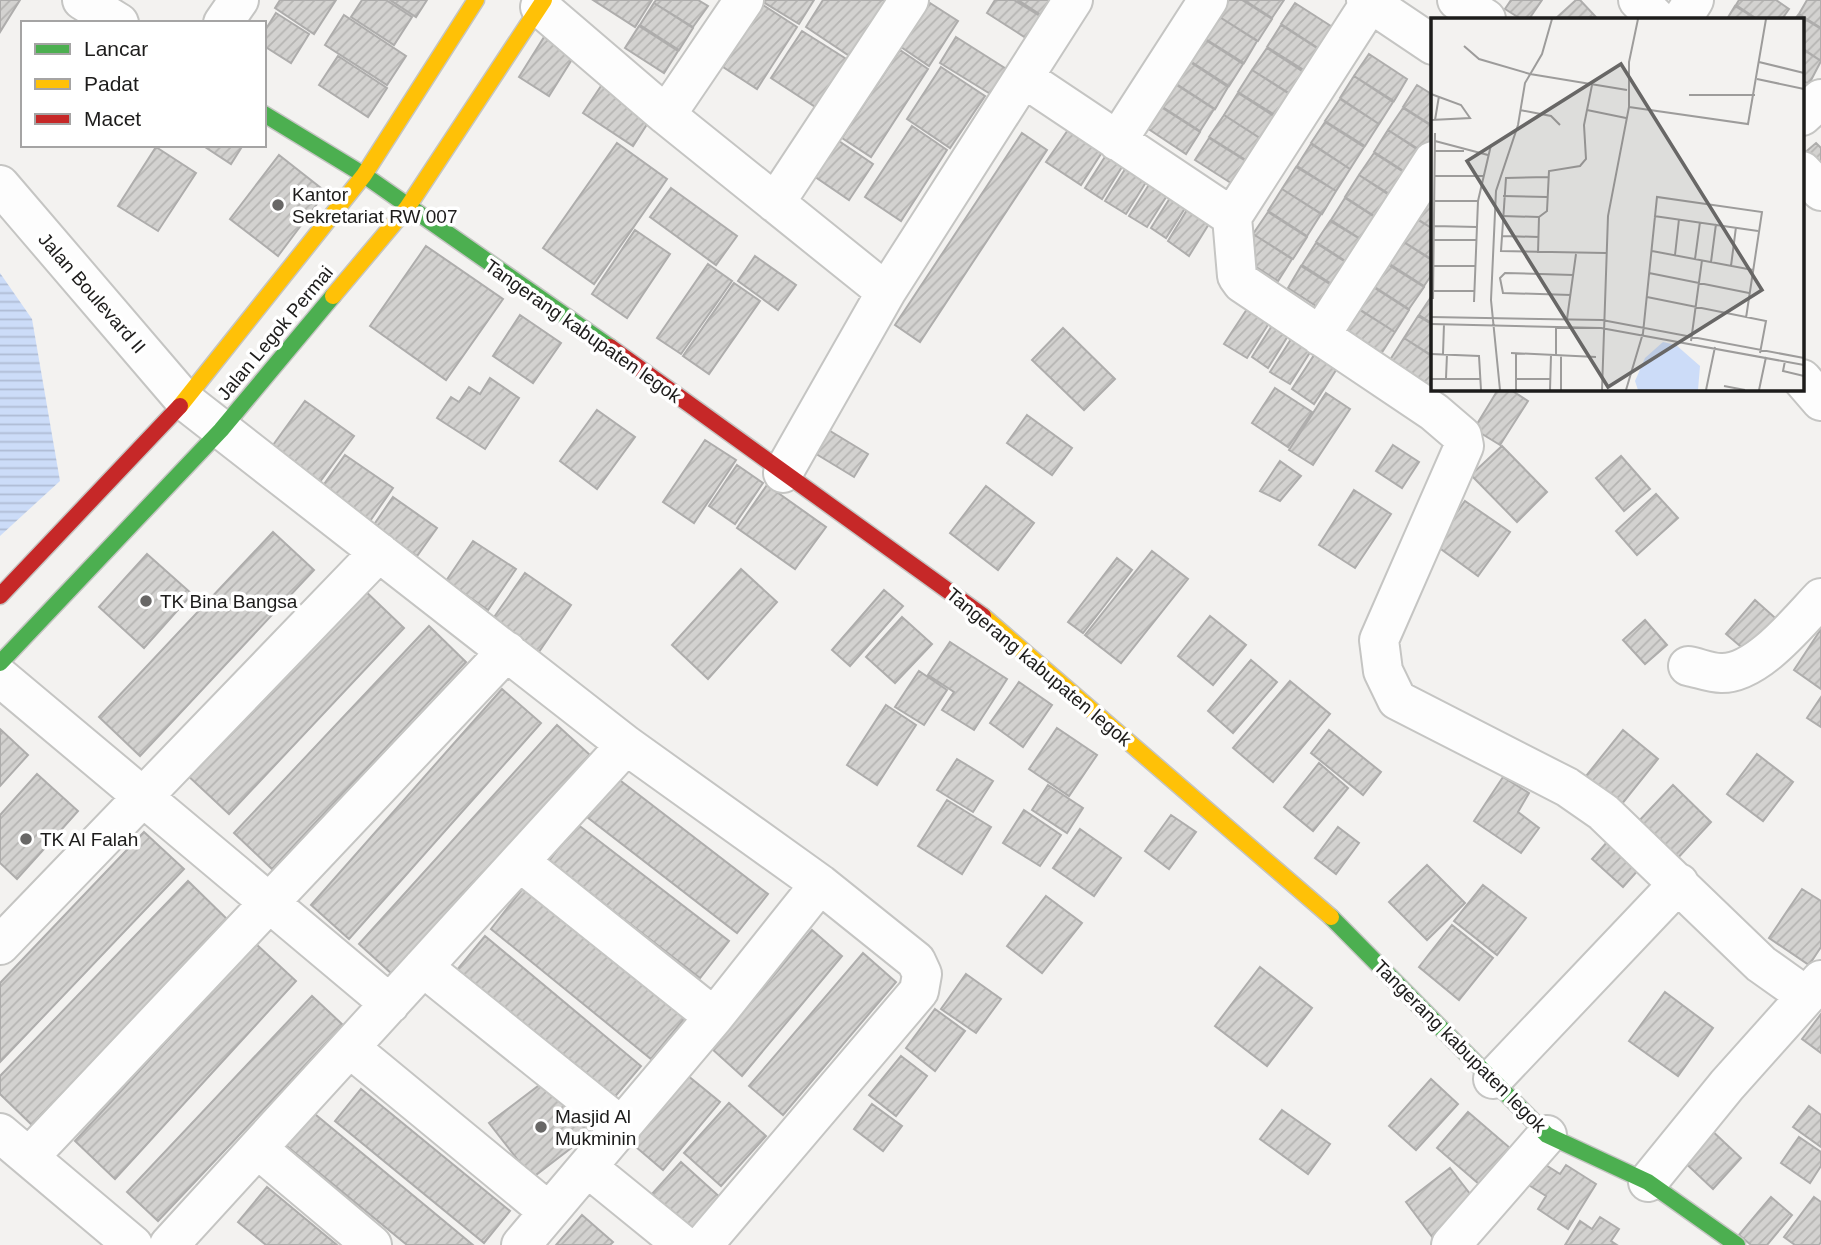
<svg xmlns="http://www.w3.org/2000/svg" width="1821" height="1245" viewBox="0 0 1821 1245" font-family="Helvetica,sans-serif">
<defs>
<pattern id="water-rules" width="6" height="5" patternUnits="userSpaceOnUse" patternTransform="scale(1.75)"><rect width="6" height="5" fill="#ccdcf8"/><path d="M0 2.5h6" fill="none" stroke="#afbcd4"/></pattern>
<pattern id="building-hatch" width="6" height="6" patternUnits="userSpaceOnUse" patternTransform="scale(1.75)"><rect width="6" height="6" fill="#d3d2d0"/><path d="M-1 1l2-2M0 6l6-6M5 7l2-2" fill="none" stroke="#b5b4b2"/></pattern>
</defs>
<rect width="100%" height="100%" fill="#f3f2f0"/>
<path fill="url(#water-rules)" d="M0 273 32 319 60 481 0 536Z"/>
<path fill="url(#building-hatch)" stroke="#aeadac" stroke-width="2" d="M0 0H20L0 32Z
M280 0H336L314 34 275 8Z
M362 0H386L412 17 394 45 351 17Z
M390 0H427L416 17Z
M593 0H652L635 27Z
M656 0H698L708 6 693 27 654 3Z
M760 0H814L799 24Z
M823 0H888L851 57 806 27Z
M995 0H1014L1040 16 1026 38 987 13Z
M1018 0H1051L1041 15Z
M1229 0H1242L1272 19 1258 41 1218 16Z
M1244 0H1284L1272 18Z
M1511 0H1542L1529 19H1521L1505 9Z
M1576 0H1580L1596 17 1555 19Z
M1739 0H1776L1789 9 1782 19H1757L1736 5Z
M1807 0H1821V28L1799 14Z
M654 3 693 28 679 50 640 25Z
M930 3 958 21 929 66 901 47Z
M1295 3 1334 28 1321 50 1281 24Z
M763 5 797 27 757 89 723 67Z
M1735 6 1756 19H1727Z
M276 13 309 34 291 63 264 46V32Z
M344 15 406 56 387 85 325 45Z
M1798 15 1821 29V61L1802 48V19H1795Z
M1218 16 1257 41 1244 63 1204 38Z
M1281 25 1320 50 1307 72 1267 47Z
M639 26 678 51 664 73 625 48Z
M802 31 848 60 817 108 771 78Z
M546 34 576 53 549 96 519 77Z
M956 37 1008 70 992 95 940 63Z
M1204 39 1243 64 1229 86 1190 61Z
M1267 48 1305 73 1292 95 1252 70Z
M1802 49 1821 61 1809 84 1802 80Z
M900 50 928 69 871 157 842 138Z
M1369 54 1407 79 1394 101 1354 76Z
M338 56 387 88 368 117 319 85Z
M1190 62 1228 87 1215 109 1175 83Z
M941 67 985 96 950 148 907 119Z
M1252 70 1291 95 1278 117 1238 92Z
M1354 76 1393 102 1379 124 1340 98Z
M603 83 653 115 633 146 583 113Z
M1175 84 1214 109 1200 131 1161 106Z
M1417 85 1433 95V126L1403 107Z
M1238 93 1277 118 1263 140 1224 115Z
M1340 99 1379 124 1365 146 1325 121Z
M1161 107 1200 132 1186 154 1147 128Z
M1403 108 1433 127V147L1428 155 1388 130Z
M1224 115 1263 140 1249 162 1209 137Z
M1325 122 1364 147 1350 169 1311 143Z
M1072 124 1106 146 1081 185 1046 162Z
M912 126 947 150 901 221 865 197Z
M1388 130 1427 156 1413 177 1374 152Z
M1022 133 1047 150 920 342 895 325Z
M830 135 873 164 849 200 805 170Z
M1209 138 1249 163 1234 185 1195 160Z
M617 143 667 179 594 284 543 248Z
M1816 143 1821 148V189L1802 155Z
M1311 144 1350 169 1336 191 1297 166Z
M202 145H243L231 164Z
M156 147 196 173 158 231 118 206Z
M1108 152 1125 162 1102 199 1085 188Z
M1374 153 1413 178 1399 200 1359 175Z
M279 155 326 192 278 256 230 219Z
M1127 166 1148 179 1126 214 1105 201Z
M1296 167 1336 191 1322 214 1282 189Z
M1359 175 1398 201 1385 223 1345 197Z
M1150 183 1168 194 1147 227 1129 216Z
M671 188 737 236 716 265 650 217Z
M1282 189 1321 214 1307 236 1268 211Z
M1428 194 1433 197V229L1413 216Z
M1172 195 1187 205 1166 238 1151 228Z
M1345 198 1384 223 1370 245 1331 220Z
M1190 205 1212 219 1189 256 1168 241Z
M1268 212 1307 237 1293 259 1253 234Z
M1413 217 1433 229V260L1399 239Z
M1330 221 1370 245 1356 268 1316 242Z
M635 230 670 254 627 318 592 294Z
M1253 234 1292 259 1278 281 1239 256Z
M1399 239 1433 261V273L1424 286 1385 261Z
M1316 243 1355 268 1341 290 1302 265Z
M426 246 503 299 446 380 370 326Z
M755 256 796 285 778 310 738 281Z
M1384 262 1424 287 1409 309 1370 284Z
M708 264 732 281 681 354 657 338Z
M1301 266 1341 291 1327 313 1288 288Z
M734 283 760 301 709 374 683 356Z
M1370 285 1409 310 1395 332 1356 307Z
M1433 294V324L1419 315Z
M1249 306 1271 320 1247 358 1224 344Z
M1355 307 1395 332 1381 354 1341 329Z
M520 315 561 343 533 383 493 356Z
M1418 316 1433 325V356L1404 338Z
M1275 321 1291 331 1268 368 1252 357Z
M1063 328 1115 379 1084 410 1032 360Z
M1295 333 1314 346 1290 384 1270 372Z
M1404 338 1433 357V380L1429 385 1390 360Z
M1318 349 1340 364 1314 404 1292 389Z
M490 378 519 398 485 449 437 418 451 397 459 402 469 387 480 394Z
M1275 388 1312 412 1288 447 1252 423Z
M1499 388H1508L1528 401 1500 445 1474 429Z
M1326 393 1350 409 1313 465 1289 450Z
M305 401 354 436 316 487 268 452Z
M597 410 635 437 597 489 560 461Z
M1027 415 1072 448 1052 475 1007 443Z
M817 423 868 454 854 477 803 446Z
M705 440 736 460 694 523 663 502Z
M1393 445 1419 462 1402 488 1376 471Z
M1502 446 1547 492 1517 522 1471 475Z
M345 455 393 488 370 521 322 487Z
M1621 456 1650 489 1624 511 1596 478Z
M1280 461 1301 476 1280 501 1260 491Z
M737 465 763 483 735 524 709 506Z
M767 485 826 527 795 569 737 528Z
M986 486 1034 523 998 570 950 533Z
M1354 490 1391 514 1355 568 1319 545Z
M1656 494 1678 518 1637 555 1616 531Z
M393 497 437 528 417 556 373 526Z
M1465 501 1510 532 1478 576 1434 544Z
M273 532 314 570 140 756 99 717Z
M473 541 516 569 488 610 446 581Z
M1152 551 1188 579 1121 663 1085 635Z
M147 554 192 594 144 648 99 607Z
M1117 558 1132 570 1083 633 1068 622Z
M741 569 777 602 708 679 672 645Z
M525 573 571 605 532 662 485 630Z
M361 587 404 628 229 814 185 773Z
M884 590 903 606 850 666 832 650Z
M1755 600 1782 624 1753 657 1726 634Z
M1210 616 1246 645 1213 685 1178 656Z
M902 617 932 644 895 683 866 657Z
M1645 620 1667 645 1645 664 1623 640Z
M429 626 466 662 272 869 234 833Z
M1821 629V689L1794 670Z
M950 642 1007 679 974 730 942 710 954 692 928 675Z
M1251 660 1277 682 1233 733 1208 711Z
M919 671 947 690 924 725 895 707Z
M1290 681 1330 714 1273 782 1233 748Z
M1019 682 1052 705 1023 747 990 723Z
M502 689 541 723 349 939 311 905Z
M1821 697V727L1807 718Z
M886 705 916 725 877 785 847 765Z
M557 725 590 755 392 974 359 944Z
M1057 728 1097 755 1069 796 1029 769Z
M0 729 28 755 0 786Z
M1329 730 1381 772 1363 795 1311 753Z
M1623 730 1658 759 1621 805 1586 776Z
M1757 754 1793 782 1763 821 1727 794Z
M957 759 993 781 973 812 937 790Z
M1319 763 1348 788 1313 831 1284 807Z
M37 774 78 811 17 879 0 863V815Z
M1503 777 1529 793 1518 812 1539 828 1521 853 1474 821Z
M617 778 768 894 737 933 587 817Z
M1048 785 1083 808 1067 833 1032 810Z
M1673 785 1711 822 1675 861 1636 824Z
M947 800 991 827 962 874 918 846Z
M1024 810 1061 835 1040 866 1003 843Z
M1171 815 1196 832 1169 869 1145 851Z
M577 824 729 941 700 978 549 861Z
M1338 827 1359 843 1336 874 1315 858Z
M1080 829 1121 858 1094 896 1053 868Z
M1617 831 1648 859 1623 887 1592 859Z
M144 832 184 869 0 1062V983Z
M1427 865 1465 903 1427 940 1389 902Z
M188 881 230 922 33 1126 0 1094V1076Z
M527 883 688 1014 651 1059 491 929Z
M1483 885 1526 918 1497 955 1454 921Z
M1802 889 1821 901V947L1809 965 1769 938Z
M1046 896 1082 923 1042 973 1007 946Z
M1452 925 1493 958 1459 1000 1419 967Z
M812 930 842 956 742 1076 712 1049Z
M485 936 641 1066 612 1100 456 971Z
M256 944 296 981 115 1179 75 1141Z
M863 953 896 982 783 1115 749 1086Z
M1260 967 1312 1008 1267 1066 1215 1026Z
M966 974 1001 999 976 1033 941 1009Z
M1665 992 1713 1028 1678 1076 1629 1041Z
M312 996 343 1025 158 1221 127 1192Z
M935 1009 965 1031 935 1071 906 1048Z
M1821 1014V1053L1802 1039Z
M901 1056 927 1076 896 1116 869 1095Z
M687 1075 720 1102 663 1170 630 1142Z
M550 1077 592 1132 532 1178 489 1123Z
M1431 1079 1458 1104 1416 1150 1389 1126Z
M361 1089 510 1211 484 1243 335 1121Z
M729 1103 766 1136 721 1186 684 1153Z
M872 1104 902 1126 883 1151 854 1129Z
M1809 1106 1821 1115V1147L1793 1127Z
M310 1110 473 1245H407L283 1143Z
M1282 1110 1330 1144 1308 1174 1260 1139Z
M1468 1112 1510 1148 1479 1184 1437 1148Z
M1708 1127 1741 1158 1713 1189 1680 1158Z
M1799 1137 1821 1152V1166L1810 1183 1781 1163Z
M681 1162 722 1199 694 1231 652 1194Z
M1541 1162 1560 1174 1566 1165 1596 1184 1568 1229 1538 1209 1546 1196 1527 1184Z
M1450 1168 1481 1208 1436 1242 1406 1202Z
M267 1187 337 1245H266L238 1222Z
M1771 1197 1792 1215 1767 1245H1751L1739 1235Z
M1814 1197 1821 1202V1242L1819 1245H1795L1784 1237Z
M582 1215 613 1242 610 1245H556Z
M1600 1217 1619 1229 1611 1241 1617 1245H1565L1580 1221 1592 1229Z"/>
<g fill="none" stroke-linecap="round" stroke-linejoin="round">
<g stroke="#c5c5c3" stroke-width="42">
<path id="street" d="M82 0 119 23
M1366 0 1433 45
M1457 0 1486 19
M1638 0 1657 19
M540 7 666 115 886 292
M1682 19 1694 0
M223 23 239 0
M1024 78 1232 217 1237 276 1242 283 1434 412 1462 436 1464 446 1379 640 1383 671 1397 700 1567 787 1603 812 1761 964 1806 996
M666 115 744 0
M1802 116 1821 99
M1117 141 1208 0
M1802 171 1821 191
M0 185 185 401 626 745 820 884 916 961 922 974 919 991 703 1245
M775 203 909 0
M1232 217 1370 3
M1320 336 1433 161
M1802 379 1821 401
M783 473 886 292 1073 0
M1688 666C1699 668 1710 673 1721 673 1757 674 1798 622 1821 598
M0 677 390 1004
M520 862 714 1017
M0 945 379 552
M423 967 622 1127
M350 1048 549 1212
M1493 1079 1679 883
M0 1133 133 1245
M258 1149 372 1245
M29 1157 507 651
M587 1167 683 1245
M1648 1182 1727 1085 1821 980
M169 1245 626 745
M521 1245 714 1017 820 884
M1451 1245 1547 1135"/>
</g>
<g stroke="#c5c5c3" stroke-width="19">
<path id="fast" d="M264 114 364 175 610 347
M0 663 221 430 333 296
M1331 917 1547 1135 1648 1182 1737 1245"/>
</g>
<g stroke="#c5c5c3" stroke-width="19">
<path id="slow" d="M333 296 407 208 544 0
M180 406 364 175 476 0
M983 616 1331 917"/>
</g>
<g stroke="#c5c5c3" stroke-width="19">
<path id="jam" d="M610 347 983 616
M0 596 180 406"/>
</g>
<use href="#street" stroke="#fdfdfd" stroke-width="38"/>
<use href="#fast" stroke="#4caf50" stroke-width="16"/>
<use href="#slow" stroke="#ffc107" stroke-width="16"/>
<use href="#jam" stroke="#c62828" stroke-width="16"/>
</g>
<g fill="#686766" stroke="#fff" stroke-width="2.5">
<circle cx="278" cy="205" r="7"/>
<circle cx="146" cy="601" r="7"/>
<circle cx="26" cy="839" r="7"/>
<circle cx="541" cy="1127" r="7"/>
</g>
<g text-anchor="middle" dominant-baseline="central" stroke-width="7" stroke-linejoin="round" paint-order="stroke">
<g font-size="19" fill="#1d1c1b" stroke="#fff" text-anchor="start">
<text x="292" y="194">Kantor<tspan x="292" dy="22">Sekretariat RW 007</tspan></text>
<text x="160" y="601">TK Bina Bangsa</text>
<text x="40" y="839">TK Al Falah</text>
<text x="555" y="1116">Masjid Al<tspan x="555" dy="22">Mukminin</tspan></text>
</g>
<g font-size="19" fill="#1d1c1b" stroke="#fff">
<text transform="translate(92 293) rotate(49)">Jalan Boulevard II</text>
<text transform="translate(583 331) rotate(35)">Tangerang kabupaten legok</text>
<text transform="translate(275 333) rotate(-50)">Jalan Legok Permai</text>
<text transform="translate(1039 667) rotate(40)">Tangerang kabupaten legok</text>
<text transform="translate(1460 1046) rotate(45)">Tangerang kabupaten legok</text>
</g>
</g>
<g transform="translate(1431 18)">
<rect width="373" height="373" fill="#f3f2f0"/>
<path d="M232 324 245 327 269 348 267 372H207L204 363 214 340Z" fill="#ccdcf8"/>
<path fill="none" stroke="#9d9c9b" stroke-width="2" d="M33 28 48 41 99 56 196 72M328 44 373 55M326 61 373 71M0 76 30 87 39 100 0 102M258 77H324M198 89 317 106 335 1M89 92 120 98 129 107M156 92 195 100M4 102 8 78M4 123 57 137M4 133H33M4 158H52M117 159 75 160 70 233 175 235M72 178 116 179M3 183H47M71 198 108 199M223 198 327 213M3 208 46 209M71 218 108 219M3 222H46M221 233 322 252M107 235 108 199 116 193 118 153 149 148 155 141 153 107 161 67M244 237 248 201M264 241 269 204M280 244 285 206M2 248H45M300 248 305 209M218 255 318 275M2 273H44M140 277 72 275 69 260 74 255 142 257M216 279 335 303 329 335M2 281 4 115M43 284 47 183 60 127M0 299 171 302 373 340M136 301 145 236M0 306 170 310 373 347M125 309V337M260 323 271 242M80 335 165 339M0 336 48 338 50 372M12 336 13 306M354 343 352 353 373 358M15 360 16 336M0 361H49M85 361H119M293 368 314 372M69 372 60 282 65 173 87 107 94 65 111 36 121 1M85 372V335M119 372 120 337M130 372V337M171 372 177 198 198 89V44L207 1M195 372 212 315 226 179 331 194 315 300M275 372 284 329M328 372 335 339"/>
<path fill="#686766" fill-opacity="0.15" stroke="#686766" stroke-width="3.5" d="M190 46 331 272 177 369 36 143Z"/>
<rect width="373" height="373" fill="none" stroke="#1d1c1b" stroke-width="3.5"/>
</g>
<rect x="21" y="21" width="245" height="126" fill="#ffffff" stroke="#a5a4a4" stroke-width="2"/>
<rect x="35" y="44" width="35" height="10" fill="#4caf50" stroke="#a5a4a4" stroke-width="2"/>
<text x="84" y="56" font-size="21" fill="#1d1c1b">Lancar</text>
<rect x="35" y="79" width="35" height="10" fill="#ffc107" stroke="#a5a4a4" stroke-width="2"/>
<text x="84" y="91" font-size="21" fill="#1d1c1b">Padat</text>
<rect x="35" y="114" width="35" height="10" fill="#c62828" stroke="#a5a4a4" stroke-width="2"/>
<text x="84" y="126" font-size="21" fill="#1d1c1b">Macet</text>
</svg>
